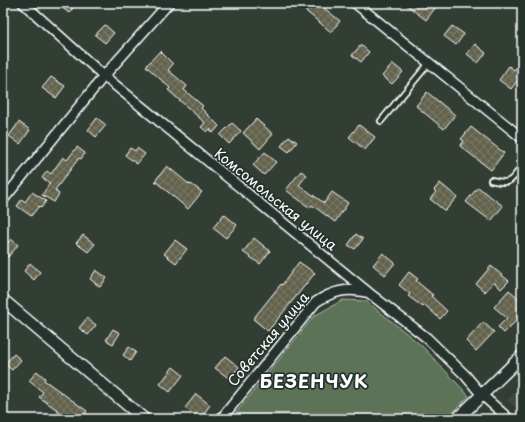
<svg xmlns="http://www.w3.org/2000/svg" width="525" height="422" viewBox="0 0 525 422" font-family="'Playpen Sans',sans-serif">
<defs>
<pattern id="building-cross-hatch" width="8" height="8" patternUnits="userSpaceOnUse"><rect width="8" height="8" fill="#64634e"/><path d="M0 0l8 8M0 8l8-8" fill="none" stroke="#7b7a69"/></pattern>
</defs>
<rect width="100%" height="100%" fill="#323d34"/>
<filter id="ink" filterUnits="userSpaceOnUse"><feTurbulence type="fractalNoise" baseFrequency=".025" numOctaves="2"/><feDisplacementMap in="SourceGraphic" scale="8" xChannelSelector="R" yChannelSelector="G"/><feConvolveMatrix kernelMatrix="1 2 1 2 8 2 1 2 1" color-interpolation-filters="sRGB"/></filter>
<g filter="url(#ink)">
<path fill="#41483c" d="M522 386V413L507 400Z"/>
<path fill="#5b7358" stroke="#adb9ac" d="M343 300 366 301 421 345 469 396 446 419H231L314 316Z"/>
<path fill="url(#building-cross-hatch)" stroke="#fff" d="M56 3H77L69 13Z
M296 3H318L340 21 331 32Z
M404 3H439L426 20Z
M105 25 114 33 105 43 95 35Z
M452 26 464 34 456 45 444 36Z
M475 44 486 53 478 63 467 54Z
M361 45 369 52 361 62 352 55Z
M160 51 173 64 168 70 187 86 184 90 203 106 201 108 219 126 213 133 210 129 207 132 201 127 205 123 168 90 170 88 146 66Z
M393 64 403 72 392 84 382 76Z
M509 66 514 70 517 67 522 71V75L511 89 499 80Z
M51 77 65 86 56 98 42 88Z
M427 92 455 115 444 129 416 106Z
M97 118 106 125 96 137 88 130Z
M256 119 273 134 260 149 243 133Z
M19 122 30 130 20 144 9 136Z
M232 123 241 131 229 144 220 135Z
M359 125 375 137 365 150 349 137Z
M471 127 504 153 491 170 460 146 464 141 461 139Z
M289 136 297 142 289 152 281 146Z
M77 147 85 153 81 159 79 158 55 190 59 194 54 202 42 195 50 183 42 178 47 171 51 174 63 157 67 160Z
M130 148 135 151 137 148 145 154 137 164 125 155Z
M265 152 276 162 264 175 253 165Z
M167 166 190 185 191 184 202 192 188 209 155 181Z
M301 171 307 175 299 185 324 203 332 192 348 203 335 222 312 205 310 208 286 190Z
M440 183 457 197 445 211 430 199 436 192 434 190Z
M478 187 503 206 491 221 466 202Z
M32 192 46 201 41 208 39 206 31 216 17 206 22 199 25 202Z
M224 214 237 225 226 238 213 228Z
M356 234 363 239 355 249 348 245Z
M83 235 95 244 88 252 76 243Z
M254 238 270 251 260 264 243 252Z
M11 239 18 245 8 257 3 253V249Z
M175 240 187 249 176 263 164 254Z
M383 253 395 263 385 275 373 265Z
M299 262 315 273 268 331 253 319 281 284 282 285Z
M30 263 40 272 34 280 24 271Z
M491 266 509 281 501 289 494 282 485 292 476 284Z
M96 270 107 278 100 287 90 279Z
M409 272 418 279 416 281 433 295 431 296 447 311 440 319 425 305 423 307 408 296 410 294 399 285Z
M509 290 522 301V317L518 322 516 321 504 333 498 327 507 318 494 307Z
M87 318 96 325 88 335 79 328Z
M483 322 494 332 476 351 466 341Z
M113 329 120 333 113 344 106 340Z
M129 347 136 352 130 361 123 355Z
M14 354 21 360 12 370 5 364Z
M225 356 239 367 230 379 215 368Z
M173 367 183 375 170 392 160 384Z
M37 371 45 378 44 380 87 411 82 419H64L58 414 60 412 39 397 43 392 29 381Z
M196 394 210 405 200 419 185 408Z"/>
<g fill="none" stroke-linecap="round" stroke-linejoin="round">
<g stroke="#fff" stroke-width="8">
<path id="service" d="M381 121 429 63
M491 180C511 185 511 181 522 166"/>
</g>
<g stroke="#fff" stroke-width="12">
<path id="minor" d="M23 3 104 76 369 293 427 338 465 375 482 395 509 419
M355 3 522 138
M3 200 104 76 169 3
M221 419 316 302C333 291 346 288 366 292"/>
</g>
<g stroke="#fff" stroke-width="14">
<path id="tertiary" d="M3 300 144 419
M457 419 522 356"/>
</g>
<use href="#service" stroke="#26332d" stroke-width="4.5"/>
<use href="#minor" stroke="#26332d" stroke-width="9"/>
<use href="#tertiary" stroke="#26332d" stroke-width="11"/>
</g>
</g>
<g text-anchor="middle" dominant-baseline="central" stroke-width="3.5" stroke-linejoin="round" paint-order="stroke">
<g font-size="14" fill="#fff" stroke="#26332d">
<text transform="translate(276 199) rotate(39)">Комсомольская улица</text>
<text transform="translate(268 339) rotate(-50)">Советская улица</text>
</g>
<g font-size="18" font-weight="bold" letter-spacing="1" fill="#fff" stroke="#26332d">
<text x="314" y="380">БЕЗЕНЧУК</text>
</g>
</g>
<rect width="525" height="422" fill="none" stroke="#26332d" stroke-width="16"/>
<rect x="8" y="8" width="509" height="406" fill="none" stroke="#fff" stroke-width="1.5" filter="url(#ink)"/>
</svg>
